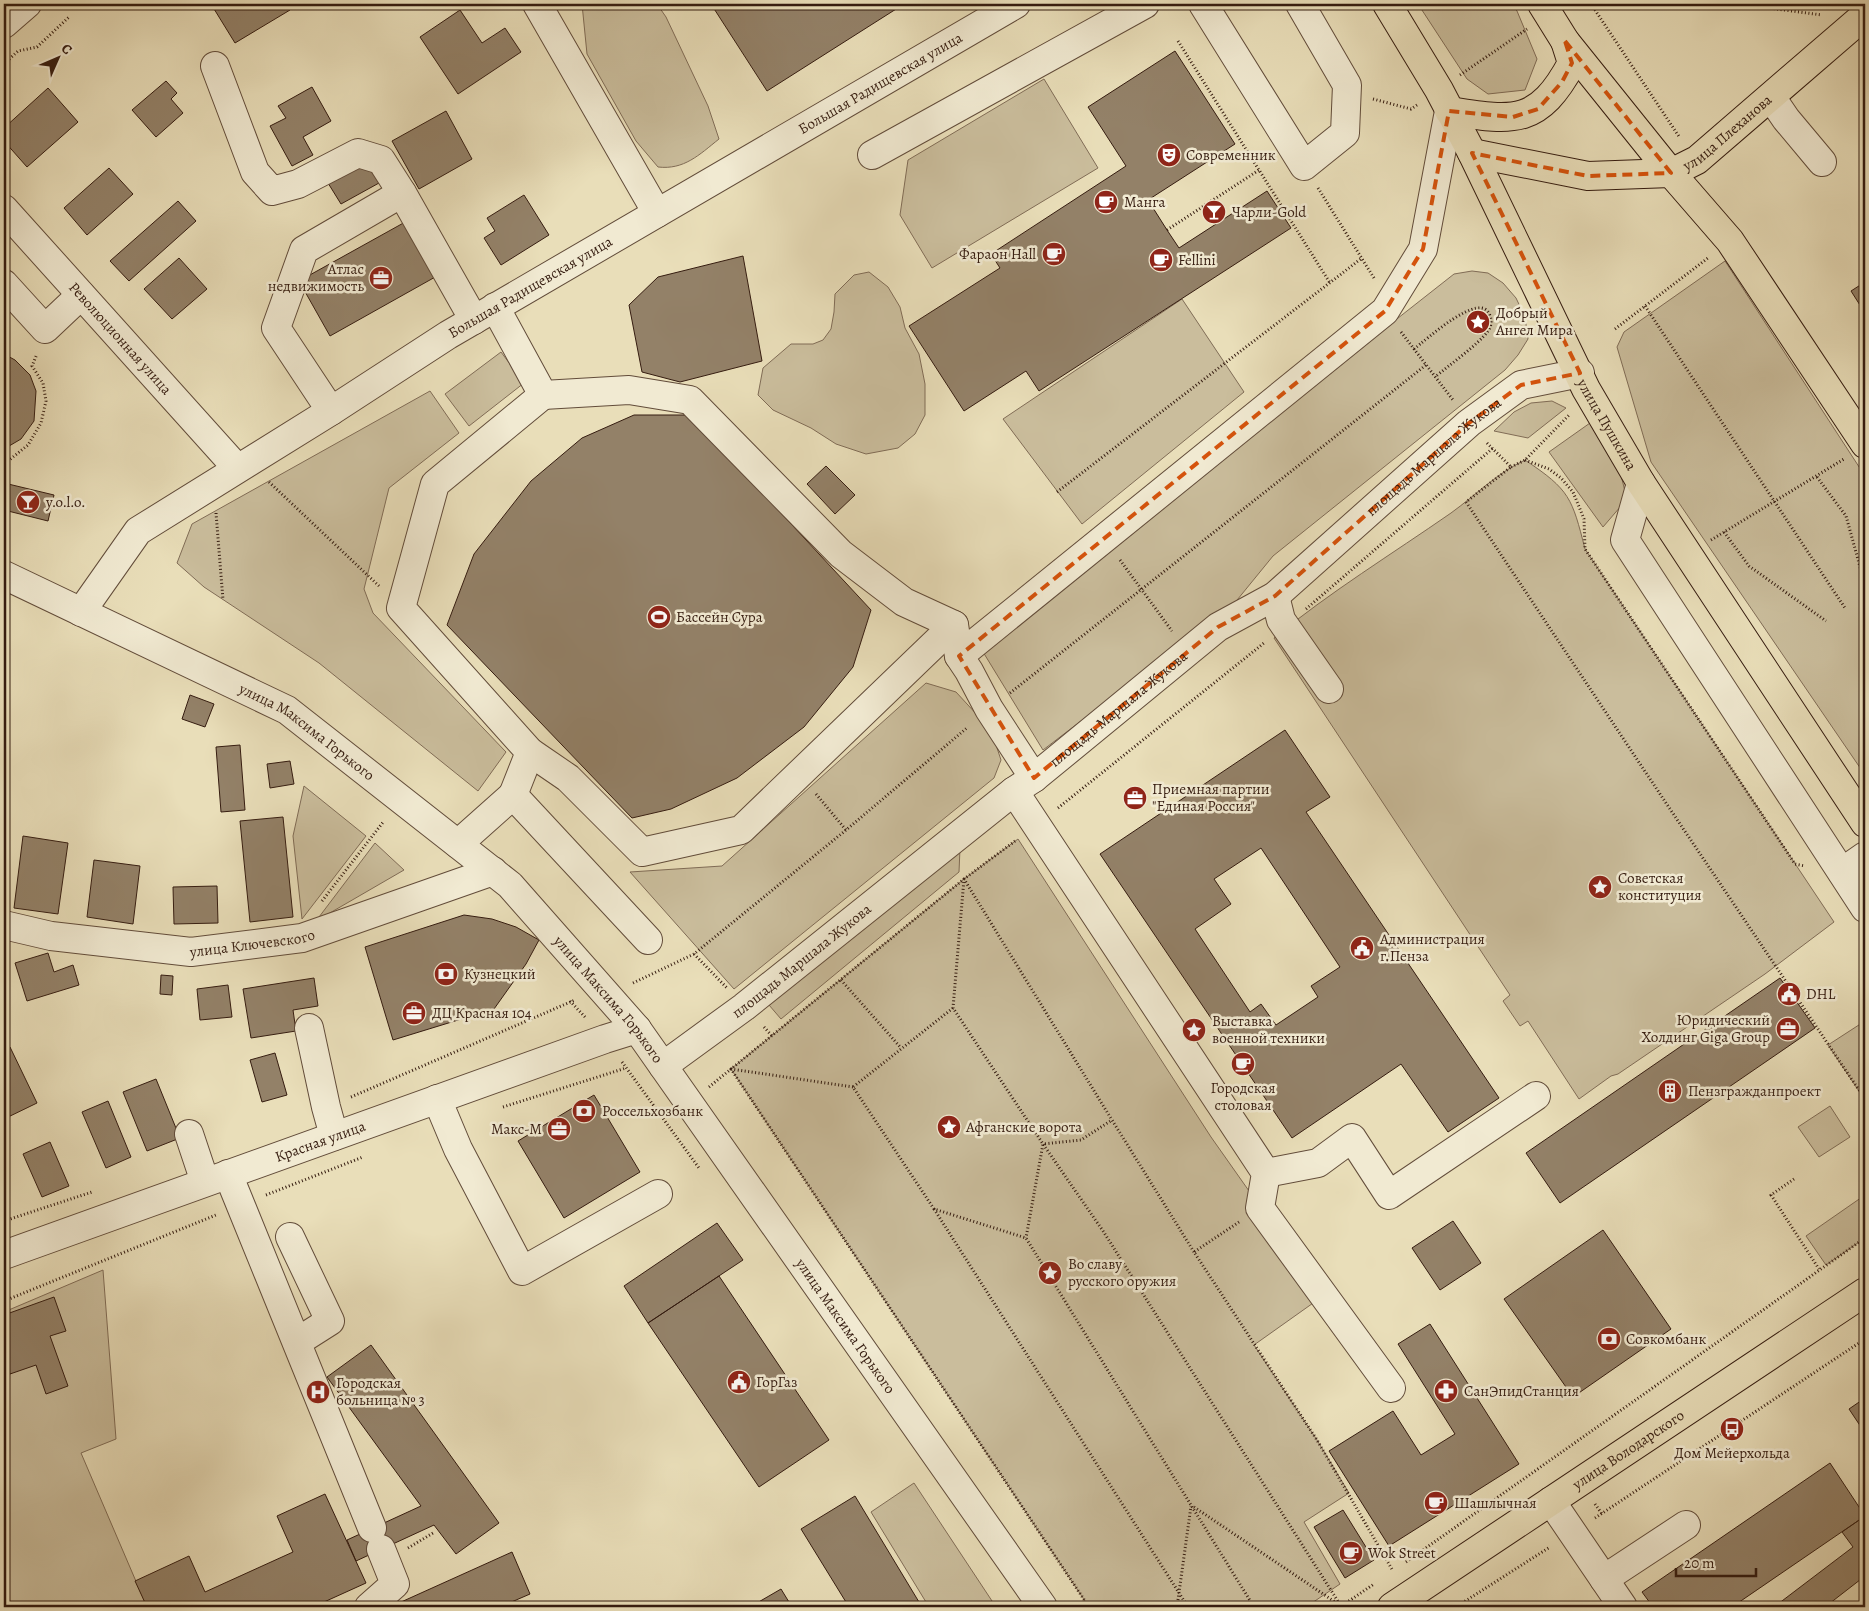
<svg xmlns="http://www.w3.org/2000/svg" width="1869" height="1611" viewBox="0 0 1869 1611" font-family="Alegreya,serif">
<rect width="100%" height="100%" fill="#e9deb9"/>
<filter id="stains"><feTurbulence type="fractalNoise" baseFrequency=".004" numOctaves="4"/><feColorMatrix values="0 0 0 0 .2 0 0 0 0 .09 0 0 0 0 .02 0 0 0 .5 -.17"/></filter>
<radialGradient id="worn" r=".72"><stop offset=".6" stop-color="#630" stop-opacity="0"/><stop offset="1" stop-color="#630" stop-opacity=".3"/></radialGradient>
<path fill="#cabd9c" stroke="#806c56" d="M582 4H657L666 17 708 106 719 139C699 155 684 170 658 167L636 141 587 54Z
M1418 4H1512L1517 11 1537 59 1525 90 1488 94 1467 79Z
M1044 79 1098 168 932 268 900 215 908 160Z
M1725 261 1865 476V775L1651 462 1617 347 1624 332Z
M1472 271 1488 273 1503 283 1516 298 1525 317 1528 339 1518 355 1505 370 1273 556 1233 605 1043 750 980 647 1454 274Z
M869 272 888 287 900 307 905 328 919 354 925 384V415L915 434 898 448 866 454 836 444 811 428 773 410 758 395 763 368 791 344H813L823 340 831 329 834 312 835 294 854 275Z
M1182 299 1244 392 1082 524 1003 419Z
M501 352 524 383 469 426 445 394Z
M430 391 459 433 389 488 364 589 373 613 506 752 478 791 319 663 204 587 177 563 192 524Z
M1552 401 1566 408 1528 438 1494 431 1514 412 1531 403Z
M1590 423 1617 460 1627 499 1603 527 1549 452Z
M1525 460C1570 490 1572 498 1585 549L1834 922 1765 974 1618 1074 1611 1076 1579 1099 1528 1021 1520 1026 1503 1001 1510 995 1274 638C1330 592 1392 554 1451 513 1476 495 1497 473 1525 460Z
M926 683 956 692 991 730 1001 760 994 778 734 989 630 872 722 866Z
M304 786 366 836 302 919 293 836Z
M1018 839 1211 1137 1323 1296 1254 1345 1317 1440 1349 1493 1304 1522 1340 1584 1306 1607H1089L731 1069 964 879Z
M375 843 404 870 316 921Z
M960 848 959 872 781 1019 769 1005Z
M1865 1021V1100L1828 1045Z
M1830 1106 1850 1137 1819 1157 1798 1127Z
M1865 1195V1238L1826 1265 1806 1236Z
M103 1270 116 1439 81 1453 147 1607H4V1312Z
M914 1483 996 1607H929L871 1512Z"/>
<path fill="#938168" stroke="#351c10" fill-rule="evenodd" d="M211 4H286L290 10 235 43Z
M711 4H904L767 91Z
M460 10 482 43 505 28 521 52 458 94 420 37Z
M1175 51 1235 144 1148 200 1167 230 1179 248 1267 191 1291 228 1039 391 1026 371 964 411 909 326 1000 268 991 254 1126 166 1088 107Z
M166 81 177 93 171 99 183 113 156 137 132 110Z
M312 87 331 121 303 137 313 155 292 166 270 126 286 118 278 106Z
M48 88 78 122 27 167 4 141V128Z
M446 111 472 159 419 189 392 141Z
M367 161 379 183 341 204 328 183Z
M109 168 133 194 87 235 64 208Z
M524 195 549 235 501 265 484 238 495 231 487 218Z
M178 201 196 221 129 281 110 261Z
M407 221 437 276 330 336 299 281Z
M743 256 762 361 680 382 642 372 629 305 658 277Z
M179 258 207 289 172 319 144 289Z
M1865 282V313L1851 291Z
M4 354 15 360 30 375 36 391 34 421 21 439 4 449Z
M634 415H690L871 610 853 667 804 727 737 778 671 809 632 818 447 625 474 554 531 481 582 438Z
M826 466 855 495 835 514 807 484Z
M4 483 54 495 48 521 4 510Z
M190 695 214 704 205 727 182 719Z
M1285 730 1330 797 1306 812 1499 1098 1448 1132 1401 1064 1292 1138 1100 854ZM1261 848 1340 967 1311 986 1318 997 1276 1025 1261 1004 1250 1012 1195 929 1231 904 1214 879Z
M240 745 245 810 221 812 216 747Z
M290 761 294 784 270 788 267 764Z
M4 798 8 799 4 815Z
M283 817 293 917 250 922 240 821Z
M23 836 68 843 58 914 14 908Z
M94 860 140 866 133 924 87 917Z
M217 886 218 923 174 924 173 887Z
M464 915 492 919 516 927 539 940 526 964 494 1009 393 1040 365 947Z
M48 953 54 972 73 965 79 985 27 1001 15 963Z
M161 975 173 976 172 995 160 994Z
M314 978 318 1006 293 1010 296 1031 251 1038 243 989Z
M1780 978 1815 1028 1560 1203 1526 1153Z
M228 985 232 1017 200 1020 197 989Z
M10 1047 37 1103 4 1119V1050Z
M275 1053 287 1095 262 1102 250 1060Z
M156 1079 180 1138 147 1151 123 1092Z
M594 1095 640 1172 564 1218 518 1141Z
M108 1101 131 1157 106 1168 82 1112Z
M50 1142 69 1186 42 1197 23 1154Z
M1453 1221 1481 1263 1440 1290 1412 1248Z
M717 1223 743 1260 648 1323 624 1286Z
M1603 1230 1671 1329 1573 1397 1504 1299Z
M719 1276 829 1440 759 1487 648 1323Z
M54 1297 66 1331 50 1336 68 1386 46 1394 36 1365 10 1374 4 1358V1315Z
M1430 1324 1519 1464 1389 1546 1329 1451 1393 1411 1421 1455 1455 1434 1398 1344Z
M371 1345 499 1523 456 1554 434 1525 356 1561 347 1540 421 1506 327 1377Z
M1865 1398V1433L1849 1409Z
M1830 1463 1865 1516 1732 1607H1653L1642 1592Z
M325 1494 366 1583 313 1607H147L135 1581 189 1556 205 1592 293 1552 277 1516Z
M855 1496 922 1607H849L801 1529Z
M1343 1510 1374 1560 1345 1578 1314 1527Z
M1865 1516V1576L1825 1607H1774L1853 1547 1842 1532Z
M512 1552 530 1594 500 1607H390Z
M1865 1586V1598L1860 1590Z
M781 1589 792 1607H750Z"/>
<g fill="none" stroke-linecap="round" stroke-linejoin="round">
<g stroke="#624c3a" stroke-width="30">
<g id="minor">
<path d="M537 4 657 213"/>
<path d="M1203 4 1304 166 1345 133 1347 85 1300 4"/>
<path d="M4 24 27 4"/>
<path d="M215 66 255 172 272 191 298 184 358 153 381 160 402 193 474 320"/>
<path d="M1771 97 1786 119 1822 162"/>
<path d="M872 155 1145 4"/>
<path id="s1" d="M4 209 237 468"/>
<path d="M4 284 45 329 81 295"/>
<path d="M495 307 543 395 629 390 690 400 841 554 904 602 954 625 959 656 969 671 989 709 1034 778"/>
<path d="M331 411 276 328 304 250 402 193"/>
<path d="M1641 483 1625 540 1865 908"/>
<path id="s2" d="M4 575 287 710 510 885 637 1029 1043 1607"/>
<path d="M1275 596 1281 620 1329 689"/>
<path id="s3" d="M81 612 138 531 331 411 448 335 1016 4"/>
<path d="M959 656 1385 311 1423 249 1449 111"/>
<path d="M530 752 568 778 642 852 741 830 954 625"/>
<path d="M1014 791 1266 1173 1260 1208 1391 1388"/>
<path d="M513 795 530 752 401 608 435 484 543 395"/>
<path d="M458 844 513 795 648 940"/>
<path d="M1842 872 1865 856"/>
<path id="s4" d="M4 925 51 936 191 952 302 938 493 871"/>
<path d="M309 1028 326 1107 334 1136"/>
<path id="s5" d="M663 1066 744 1007 1014 791 1034 778 1218 627 1275 596 1469 423 1521 385 1580 373"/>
<path d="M437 1099 458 1149 522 1271 658 1194"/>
<path d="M189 1134 205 1182"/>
<path d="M1266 1173 1318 1163 1352 1138 1389 1195 1536 1096"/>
<path d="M228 1174 372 1528"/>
<path d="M290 1237 330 1321 297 1342"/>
<path id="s6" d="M4 1255 605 1039 637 1029"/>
<path d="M1551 1501 1623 1607"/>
<path d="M1604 1579 1686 1525"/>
<path d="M369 1607 395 1584 381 1549"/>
</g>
</g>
<g stroke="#351c10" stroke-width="30">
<g id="major">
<path id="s7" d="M1387 4 1439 90 1472 153 1586 389 1641 483 1865 823"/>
<path d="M1542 4 1565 41 1671 173 1730 241 1865 444"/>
<path d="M1449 111C1514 121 1538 126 1572 63L1565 41"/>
<path id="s8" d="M1472 153 1588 176 1671 173 1697 160 1865 15"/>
<path id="s9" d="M1392 1607 1865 1292"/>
</g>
</g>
<path stroke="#351c10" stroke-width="3" stroke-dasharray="1 2.5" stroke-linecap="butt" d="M1591 4 1680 138
M1739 4 1822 15
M1042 8 1050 4
M1178 41 1330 283
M4 64 18 51 37 47 69 17
M1460 75 1527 29
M1373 99 1411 109 1417 105
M1318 188 1374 278
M1167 230 1259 170
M1645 306 1845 608
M1615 329 1708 258
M1401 332 1453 400
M1414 349C1425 341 1482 288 1490 316 1492 321 1491 327 1488 331 1479 344 1448 366 1435 377
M1487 443 1511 467 1466 502 1678 821 1865 1099
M1525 460 1549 469 1561 478 1573 492 1584 519 1585 549 1795 864 1805 866
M4 461H8L28 445 41 423 46 401 43 383 32 366 37 354
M1511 467 1525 460 1570 414
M1817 477 1846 516 1865 585
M269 482 379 586
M1057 492 1362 258
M216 513 223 600
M1724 532 1749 566 1826 621
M1711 540 1844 459
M1120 560 1172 631
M1306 609 1493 448
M1010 693 1426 365
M816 794 846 830
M1058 808 1264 643
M1015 841 964 879 953 1008 1043 1144 1026 1238
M322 901 384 821
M694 954 727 988
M841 980 901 1048
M633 983 694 954 846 830 968 727
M570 1001 585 1017
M953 1008 853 1087 934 1209 1026 1238 1254 1607
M764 1027 772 1036
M622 1062 699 1168
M709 1087 731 1069 1089 1607
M853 1087 731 1069 964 879 1112 1120
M351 1097 575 1000
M503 1107 626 1068
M1794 1179 1771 1195 1819 1269
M266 1195 363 1157
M934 1209 1188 1607
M4 1221 92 1192
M1239 1222 1194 1252 1317 1440 1393 1571
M1194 1252 1112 1120 1081 1140 1043 1144 1103 1231 1341 1606
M4 1301 216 1215
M1595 1504 1602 1514
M1194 1507 1338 1604
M1595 1518 1865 1339
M408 1548 433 1533
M1406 1562 1865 1238
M1177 1607 1191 1506
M1340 1607 1374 1584
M1456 1607 1550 1547"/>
<use href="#minor" stroke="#f1ead2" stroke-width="28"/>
<use href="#major" stroke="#e9deb9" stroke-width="28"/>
</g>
<path fill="none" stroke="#d6530c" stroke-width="4" stroke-dasharray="10 6" stroke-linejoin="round" d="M1565 41 1671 173 1588 176 1472 153 1580 373 1521 385 1469 423 1275 596 1218 627 1034 778 959 656 1385 311 1423 249 1449 111 1513 117 1538 109 1562 82 1572 63Z"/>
<defs>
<g id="theatre-disc" transform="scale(1.25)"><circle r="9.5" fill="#8f2418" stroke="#f1ead2"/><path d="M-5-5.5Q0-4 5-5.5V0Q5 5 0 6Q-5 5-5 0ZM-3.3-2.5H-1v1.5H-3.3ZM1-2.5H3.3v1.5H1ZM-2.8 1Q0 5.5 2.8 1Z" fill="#fff"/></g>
<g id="cafe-disc" transform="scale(1.25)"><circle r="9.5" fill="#8f2418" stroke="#f1ead2"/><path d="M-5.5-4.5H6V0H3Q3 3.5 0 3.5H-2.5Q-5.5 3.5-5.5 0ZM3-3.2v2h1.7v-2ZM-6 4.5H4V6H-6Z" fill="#fff"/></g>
<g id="bar-disc" transform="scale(1.25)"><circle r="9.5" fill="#8f2418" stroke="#f1ead2"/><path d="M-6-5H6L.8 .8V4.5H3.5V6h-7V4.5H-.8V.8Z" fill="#fff"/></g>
<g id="office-disc" transform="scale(1.25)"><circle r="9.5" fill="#8f2418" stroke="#f1ead2"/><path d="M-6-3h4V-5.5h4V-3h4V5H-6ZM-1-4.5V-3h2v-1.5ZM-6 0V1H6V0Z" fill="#fff"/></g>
<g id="sight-disc" transform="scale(1.25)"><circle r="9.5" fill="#8f2418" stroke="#f1ead2"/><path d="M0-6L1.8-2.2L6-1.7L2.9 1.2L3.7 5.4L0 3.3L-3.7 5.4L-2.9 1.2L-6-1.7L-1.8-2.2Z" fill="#fff"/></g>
<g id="stadium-disc" transform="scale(1.25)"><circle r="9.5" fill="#8f2418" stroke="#f1ead2"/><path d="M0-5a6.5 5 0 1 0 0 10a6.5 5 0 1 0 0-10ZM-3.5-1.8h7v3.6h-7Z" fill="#fff"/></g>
<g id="civic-disc" transform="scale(1.25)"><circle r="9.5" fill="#8f2418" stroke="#f1ead2"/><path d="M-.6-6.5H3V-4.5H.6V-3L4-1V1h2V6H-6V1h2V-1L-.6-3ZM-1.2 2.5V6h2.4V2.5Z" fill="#fff"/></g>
<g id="bank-disc" transform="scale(1.25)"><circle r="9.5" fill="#8f2418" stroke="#f1ead2"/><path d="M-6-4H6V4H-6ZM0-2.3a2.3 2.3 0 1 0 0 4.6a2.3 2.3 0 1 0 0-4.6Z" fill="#fff"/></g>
<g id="building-disc" transform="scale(1.25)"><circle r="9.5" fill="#8f2418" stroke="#f1ead2"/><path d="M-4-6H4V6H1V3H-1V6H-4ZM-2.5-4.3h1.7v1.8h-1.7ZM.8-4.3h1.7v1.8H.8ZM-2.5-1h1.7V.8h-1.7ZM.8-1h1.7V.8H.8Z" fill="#fff"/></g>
<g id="pharmacy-disc" transform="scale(1.25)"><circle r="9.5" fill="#8f2418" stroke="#f1ead2"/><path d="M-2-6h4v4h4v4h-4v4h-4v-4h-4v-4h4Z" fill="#fff"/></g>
<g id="hospital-disc" transform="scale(1.25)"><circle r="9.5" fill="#8f2418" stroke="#f1ead2"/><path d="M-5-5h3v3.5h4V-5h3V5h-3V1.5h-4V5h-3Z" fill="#fff"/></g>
<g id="bus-disc" transform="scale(1.25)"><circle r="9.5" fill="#8f2418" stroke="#f1ead2"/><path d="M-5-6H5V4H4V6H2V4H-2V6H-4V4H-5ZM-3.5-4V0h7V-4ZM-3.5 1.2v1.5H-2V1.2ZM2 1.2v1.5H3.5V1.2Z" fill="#fff"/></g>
</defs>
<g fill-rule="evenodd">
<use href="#theatre-disc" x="1169" y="155"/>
<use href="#cafe-disc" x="1106" y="202"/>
<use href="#bar-disc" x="1214" y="212"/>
<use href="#cafe-disc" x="1054" y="254"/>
<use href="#cafe-disc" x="1161" y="260"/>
<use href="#office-disc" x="381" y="278"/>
<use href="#sight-disc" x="1478" y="322"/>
<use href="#bar-disc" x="28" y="502"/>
<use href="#stadium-disc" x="659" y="617"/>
<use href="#office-disc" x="1135" y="798"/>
<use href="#sight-disc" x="1600" y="887"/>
<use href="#civic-disc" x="1362" y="948"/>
<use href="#bank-disc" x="446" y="974"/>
<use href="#civic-disc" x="1789" y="994"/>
<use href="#office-disc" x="414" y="1013"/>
<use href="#office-disc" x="1788" y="1029"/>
<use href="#sight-disc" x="1194" y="1030"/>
<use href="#cafe-disc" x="1243" y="1064"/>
<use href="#building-disc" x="1670" y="1091"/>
<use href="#bank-disc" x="584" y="1111"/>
<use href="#sight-disc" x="949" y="1127"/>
<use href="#office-disc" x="559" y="1129"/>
<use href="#sight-disc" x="1050" y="1273"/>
<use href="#bank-disc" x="1609" y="1339"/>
<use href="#civic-disc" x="739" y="1382"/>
<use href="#pharmacy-disc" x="1446" y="1391"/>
<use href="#hospital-disc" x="318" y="1392"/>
<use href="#bus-disc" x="1732" y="1429"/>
<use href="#cafe-disc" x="1436" y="1503"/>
<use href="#cafe-disc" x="1351" y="1553"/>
</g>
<g text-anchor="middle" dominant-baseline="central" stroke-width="5" stroke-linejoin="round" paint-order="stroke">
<g font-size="15" fill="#351c10" stroke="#f1ead2">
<text stroke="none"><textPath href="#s3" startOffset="966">Большая Радищевская улица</textPath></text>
<text stroke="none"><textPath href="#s8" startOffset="271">улица Плеханова</textPath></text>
<text stroke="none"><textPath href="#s3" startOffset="561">Большая Радищевская улица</textPath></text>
<text stroke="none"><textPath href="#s1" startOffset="174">Революционная улица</textPath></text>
<text stroke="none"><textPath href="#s7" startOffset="475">улица Пушкина</textPath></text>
<text stroke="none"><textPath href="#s5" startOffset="984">площадь Маршала Жукова</textPath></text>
<text stroke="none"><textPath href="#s5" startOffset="579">площадь Маршала Жукова</textPath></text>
<text stroke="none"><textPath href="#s2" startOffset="342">улица Максима Горького</textPath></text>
<text stroke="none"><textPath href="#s4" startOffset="251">улица Ключевского</textPath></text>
<text stroke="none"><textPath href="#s5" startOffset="174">площадь Маршала Жукова</textPath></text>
<text stroke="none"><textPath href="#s2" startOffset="748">улица Максима Горького</textPath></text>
<text stroke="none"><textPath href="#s6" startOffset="336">Красная улица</textPath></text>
<text stroke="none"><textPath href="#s2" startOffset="1152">улица Максима Горького</textPath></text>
<text stroke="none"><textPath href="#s9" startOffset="284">улица Володарского</textPath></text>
</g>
<g font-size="15" fill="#351c10" stroke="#f1ead2" text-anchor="start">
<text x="1186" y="155">Современник</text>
<text x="1124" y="202">Манга</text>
<text x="1232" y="212">Чарли-Gold</text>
<text x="1036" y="254" text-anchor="end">Фараон Hall</text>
<text x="1178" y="260">Fellini</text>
<text x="364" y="269" text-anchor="end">Атлас<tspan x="364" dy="17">недвижимость</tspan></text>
<text x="1496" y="313">Добрый<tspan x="1496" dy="17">Ангел Мира</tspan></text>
<text x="46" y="502">y.o.l.o.</text>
<text x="676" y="617">Бассейн Сура</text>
<text x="1152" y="789">Приемная партии<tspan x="1152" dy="17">"Единая Россия"</tspan></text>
<text x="1618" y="878">Советская<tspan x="1618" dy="17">конституция</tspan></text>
<text x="1380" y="939">Администрация<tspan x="1380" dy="17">г.Пенза</tspan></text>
<text x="464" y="974">Кузнецкий</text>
<text x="1806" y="994">DHL</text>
<text x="432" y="1013">ДЦ Красная 104</text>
<text x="1770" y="1020" text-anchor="end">Юридичеcкий<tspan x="1770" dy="17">Холдинг Giga Group</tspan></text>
<text x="1212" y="1021">Выставка<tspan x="1212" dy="17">военной техники</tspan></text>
<text x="1243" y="1088" text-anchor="middle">Городская<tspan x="1243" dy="17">столовая</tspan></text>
<text x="1688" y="1091">Пензгражданпроект</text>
<text x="602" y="1111">Россельхозбанк</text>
<text x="966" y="1127">Афганские ворота</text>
<text x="542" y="1129" text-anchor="end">Макс-М</text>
<text x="1068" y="1264">Во славу<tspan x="1068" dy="17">русского оружия</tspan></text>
<text x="1626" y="1339">Совкомбанк</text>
<text x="756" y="1382">ГорГаз</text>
<text x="336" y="1383">Городская<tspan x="336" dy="17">больница № 3</tspan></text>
<text x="1464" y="1391">СанЭпидСтанция</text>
<text x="1732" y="1453" text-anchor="middle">Дом Мейерхольда</text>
<text x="1454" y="1503">Шашлычная</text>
<text x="1368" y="1553">Wok Street</text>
</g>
</g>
<rect width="1869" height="1611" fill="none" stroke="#e9deb9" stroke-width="20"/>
<rect x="5" y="5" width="1859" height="1601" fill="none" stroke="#351c10" stroke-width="2.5"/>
<rect x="10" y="10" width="1849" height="1591" fill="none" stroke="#351c10"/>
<g transform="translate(58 58) rotate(45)" stroke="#f1ead2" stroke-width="4" paint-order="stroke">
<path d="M0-4L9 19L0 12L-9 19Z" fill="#351c10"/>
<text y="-8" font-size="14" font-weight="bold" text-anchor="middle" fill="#351c10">С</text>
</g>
<path d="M1676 1568v8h80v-8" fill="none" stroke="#351c10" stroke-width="2.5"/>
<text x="1684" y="1568" font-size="15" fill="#351c10" stroke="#f1ead2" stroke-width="4" paint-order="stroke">20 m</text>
<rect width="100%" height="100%" filter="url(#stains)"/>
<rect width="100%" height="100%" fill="url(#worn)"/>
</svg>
